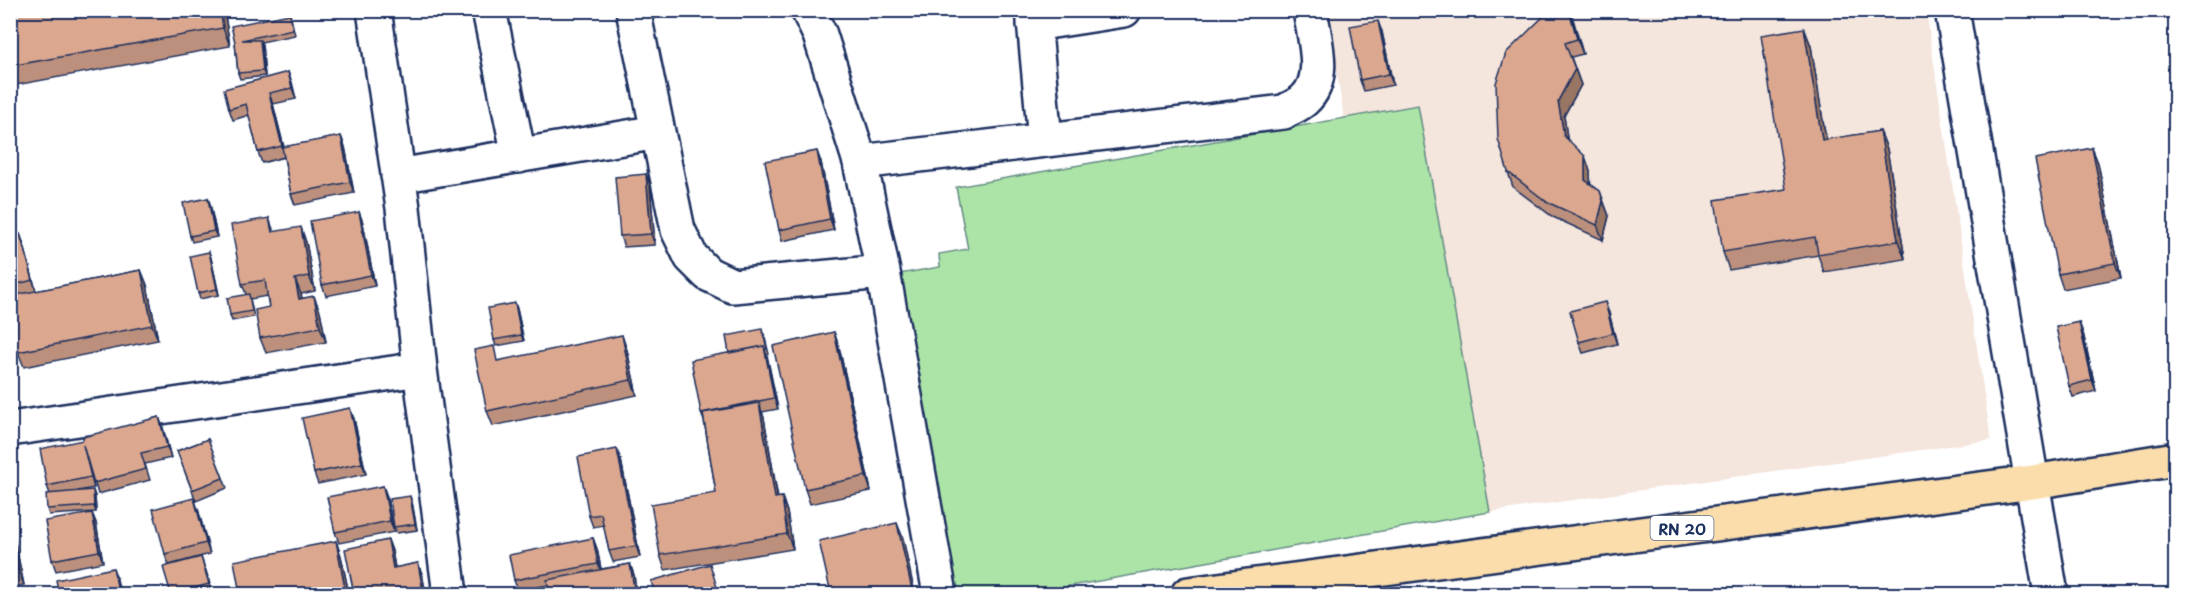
<svg xmlns="http://www.w3.org/2000/svg" width="2186" height="605" viewBox="0 0 2186 605" font-family="'Playpen Sans',sans-serif">
<rect width="100%" height="100%" fill="#fff"/>
<filter id="ink" filterUnits="userSpaceOnUse"><feTurbulence type="fractalNoise" baseFrequency=".0167" numOctaves="2"/><feDisplacementMap in="SourceGraphic" scale="12" xChannelSelector="R" yChannelSelector="G"/><feConvolveMatrix kernelMatrix="1 2 1 2 8 2 1 2 1" color-interpolation-filters="sRGB"/></filter>
<g filter="url(#ink)">
<path fill="#f4e5dd" d="M1327 11H1926L1991 440 1490 512 1418 105 1344 118Z"/>
<path fill="#ace4a8" stroke="#648a83" stroke-width="1.5" d="M1418 105 1490 512 1025 594H949L893 275 940 267 939 254 968 249 956 187Z"/>
<g fill="none" stroke-linecap="round" stroke-linejoin="round">
<g stroke="#1b2f5e" stroke-width="38">
<path id="minor" d="M374 10 403 208 420 369 450 594
M489 10 519 156
M808 10 820 35 860 162 883 272 940 594
M1033 10 1045 140
M1952 10 2051 594
M1034 24 1124 10
M658 132 678 230 691 257 708 274 733 286 883 272
M860 162 1284 112C1290 108 1299 105 1304 100 1328 79 1314 38 1310 10
M398 176 658 132 633 10
M10 429 420 369"/>
</g>
<g stroke="#1b2f5e" stroke-width="38">
<path id="highway" d="M1188 594 2033 482 2176 459"/>
</g>
<use href="#minor" stroke="#fff" stroke-width="33"/>
<use href="#highway" stroke="#faddab" stroke-width="33"/>
</g>
<path fill="#bc907b" stroke="#1b2f5e" stroke-width="1.5" d="M10 10H224L230 46 16 85 10 68Z
M1570 10 1583 54 1571 57 1581 85 1564 116 1567 140 1590 171V184L1600 191 1609 216 1603 240 1553 217 1513 187 1508 172Z
M1628 10H1654L1630 15Z
M290 14 295 35 261 42 262 45 265 76 240 79 238 73 235 42Z
M1804 28 1811 46 1826 140 1880 131 1887 149 1905 259 1824 272 1818 255 1729 270 1723 252 1786 189Z
M1382 32 1393 85 1364 91 1360 80Z
M288 72 296 99 273 104 284 147 341 136 345 147 354 193 295 205 291 194 284 157 262 163 258 152 249 115 233 120 229 109Z
M2092 148 2098 163 2121 278 2063 289 2058 274Z
M821 162 834 230 782 241 779 230Z
M646 174 650 185 655 245 624 247 620 236Z
M208 198 210 204 217 237 192 242 190 236Z
M359 212 363 223 375 286 326 296 322 285Z
M269 218 274 232 306 242 315 291 301 294 302 298 320 311 326 342 266 353 260 338 269 307 267 296 250 299 254 317 232 321 230 315 246 294 242 284Z
M20 234 24 245 36 291 141 270 147 285 158 340 24 367 18 352 10 311V237Z
M209 252 211 258 219 295 200 299 198 293Z
M515 303 517 309 524 341 496 346 494 340Z
M1609 313 1617 344 1583 353 1579 342Z
M834 332 839 347 871 491 810 504 805 489Z
M2083 333 2096 391 2073 397 2069 386Z
M764 334 769 354 767 355 778 409 762 412 764 418 778 498 782 497 787 512 793 549 665 570 660 555 716 493 704 421 701 413 729 353Z
M627 350 637 395 493 426 487 411 500 361Z
M159 417 163 428 171 458 145 464 150 480 98 494 90 467 94 488 78 491 95 496 96 512 49 515 47 509 50 494 47 486 83 440Z
M354 419 366 474 318 484 314 473Z
M208 439 227 488 196 501 177 451Z
M621 460 640 557 613 562 609 551 604 525 593 527 589 516Z
M383 486 387 497 394 532 339 543 335 532Z
M412 502 417 530 397 533 394 527Z
M198 509 210 554 169 565 165 554Z
M92 513 96 523 103 562 56 571 52 560Z
M10 519 24 585 10 587Z
M593 538 597 549 601 569 630 564 634 575 548 585 518 591 514 580Z
M388 540 392 551 395 568 418 563 422 574 426 594H354Z
M336 541 341 556 349 594H240Z
M205 568 213 594H171Z"/>
<path fill="#997564" stroke="#1b2f5e" stroke-width="1.5" d="M220 10H224L230 46 223 28Z
M1570 10 1574 22 1583 54 1577 39Z
M1378 21 1382 32 1393 85 1389 74Z
M1804 28 1811 46 1829 158 1822 140Z
M260 40 262 45 265 76 263 71Z
M1575 69 1581 85 1564 116 1569 151 1564 136 1558 101Z
M288 72 292 82 296 99 292 88Z
M269 93 273 104 286 157 282 146Z
M1880 131 1887 149 1905 259 1898 241Z
M341 136 345 147 354 193 350 182Z
M2092 148 2098 163 2121 278 2115 263Z
M817 151 821 162 834 230 830 219Z
M1585 156 1590 171 1591 195 1585 180Z
M646 174 650 185 655 245 651 234Z
M208 198 210 204 217 237 214 231Z
M1603 201 1609 216 1603 240 1597 225Z
M359 212 363 223 375 286 371 275Z
M301 227 306 242 315 291 309 276Z
M20 234 24 245 36 291 33 280Z
M209 252 211 258 219 295 217 289Z
M141 270 147 285 158 340 152 325Z
M295 279 301 294 305 314 299 299Z
M314 296 320 311 326 342 320 327Z
M1605 302 1609 313 1617 344 1613 333Z
M515 303 517 309 524 341 521 335Z
M2079 322 2083 333 2096 391 2092 380Z
M834 332 839 347 871 491 866 476Z
M622 335 627 350 637 395 631 380Z
M764 346 767 357 778 409 774 398Z
M759 403 764 418 780 513 775 498Z
M350 408 354 419 366 474 362 463Z
M159 417 163 428 171 458 167 447Z
M83 445 87 456 94 488 91 477Z
M617 449 621 460 640 557 636 546Z
M383 486 387 497 394 532 390 521Z
M93 490 95 496 96 512 94 506Z
M410 496 412 502 417 530 415 524Z
M782 497 787 512 793 549 787 534Z
M194 498 198 509 210 554 206 543Z
M92 513 96 523 103 562 99 551Z
M10 519 24 585 18 570 10 531Z
M897 523 903 538 915 594H913Z
M593 538 597 549 602 574 598 564Z
M388 540 392 551 397 579 393 568Z
M336 541 341 556 349 594H347L345 589Z
M201 557 205 568 213 594 209 584Z
M418 563 422 574 426 594H424L423 591Z
M630 564 634 575 637 594H635Z
M113 568 117 579 120 594H119Z"/>
<path fill="#dba78f" stroke="#1b2f5e" stroke-width="1.5" d="M10 10H220L223 28 10 66Z
M1556 10H1569L1577 39 1565 43 1575 69 1558 101 1564 136 1585 156V180L1600 191 1603 201 1597 225 1547 202 1508 172 1498 139 1496 83 1506 53 1546 14Z
M290 14 293 29 242 40H260L263 71 238 73 235 42 231 26Z
M1378 21 1389 74 1360 80 1350 26Z
M1804 28 1822 140 1880 131 1898 241 1818 254 1815 237 1723 252 1715 200 1786 189 1761 35Z
M288 72 292 88 269 93 282 146 258 152 246 104 229 109 224 89Z
M341 136 350 182 291 194 282 147Z
M2092 148 2115 263 2058 274 2035 159Z
M817 151 830 219 779 230 765 161Z
M646 174 651 234 620 236 615 177Z
M208 198 214 231 190 236 183 203Z
M359 212 371 275 322 285 310 221Z
M269 218 272 232 301 227 309 276 295 279 299 299 314 296 320 327 260 338 255 310 269 307 265 280 242 284 231 225Z
M20 234 33 280 10 286V237Z
M209 252 217 289 198 293 190 256Z
M141 270 152 325 18 352 10 311V296Z
M249 294 252 311 230 315 227 298Z
M1605 302 1613 333 1579 342 1570 311Z
M515 303 521 335 494 340 488 308Z
M2079 322 2092 380 2069 386 2056 327Z
M762 329 767 349H765L764 346 729 353 726 336Z
M834 332 866 476 805 489 773 346Z
M622 335 631 380 487 411 474 350 494 346 497 361Z
M764 346 774 398 701 413 691 360Z
M759 403 775 498 782 497 787 534 660 555 651 504 716 493 703 413Z
M350 408 362 463 314 473 302 418Z
M159 417 167 447 141 453 146 469 94 483 83 445 91 477 47 486 40 449 83 440V437Z
M208 439 223 478 192 490 177 451Z
M617 449 636 546 609 551 601 514 589 516 578 457Z
M383 486 390 521 335 532 327 497Z
M93 490 94 506 47 509 46 494Z
M410 496 415 524 394 527 390 499Z
M194 498 206 543 165 554 153 509Z
M92 513 99 551 52 560 45 521Z
M897 523 913 594H831L819 541Z
M10 531 18 570 10 571Z
M593 538 598 564 514 580 509 555Z
M388 540 393 568 418 563 423 591 406 594H354L345 549Z
M336 541 345 589 316 594H240L234 561Z
M201 557 209 584 171 594 163 567Z
M630 564 635 594H550L547 580Z
M710 564 719 594H655L651 581Z
M113 568 119 594H59L56 580Z"/>
</g>
<g text-anchor="middle" dominant-baseline="central" stroke-width="5" stroke-linejoin="round" paint-order="stroke">
<rect fill="#fff" stroke="#5f6d8e" stroke-width="1.5" x="1650.5" y="516" width="63" height="24" rx="4.5"/>
<g font-size="15" font-weight="bold" fill="#1b2f5e">
<text x="1682" y="528">RN 20</text>
</g>
</g>
<rect width="2186" height="605" fill="none" stroke="#fff" stroke-width="36"/>
<rect x="18" y="18" width="2150" height="569" fill="none" stroke="#1b2f5e" stroke-width="2" filter="url(#ink)"/>
</svg>
